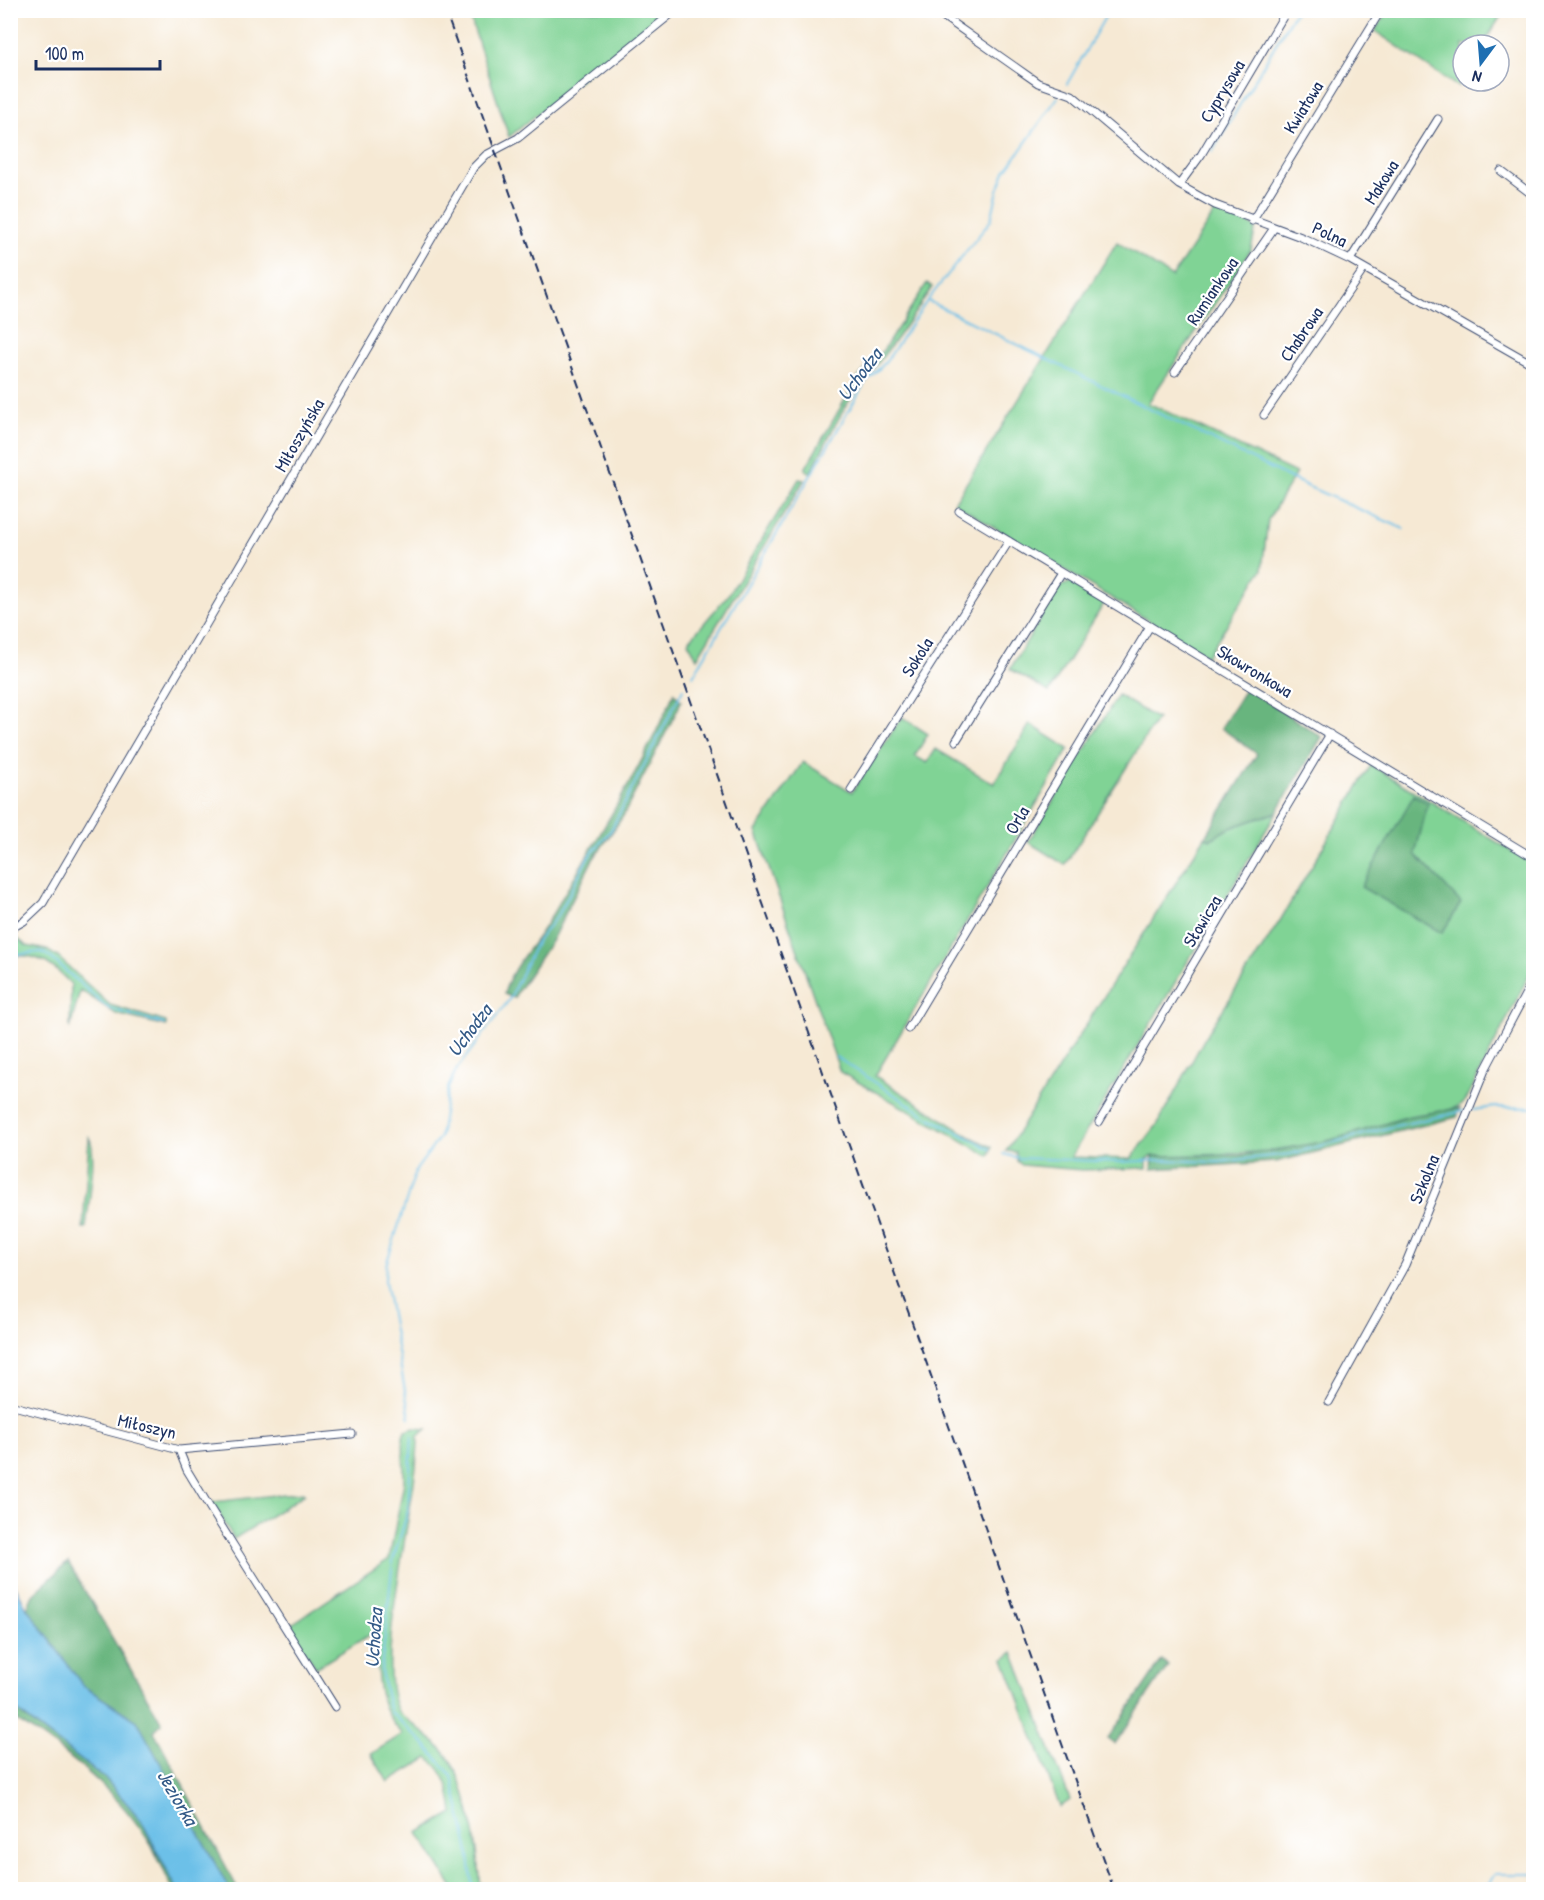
<svg xmlns="http://www.w3.org/2000/svg" width="1544" height="1900" viewBox="0 0 1544 1900" font-family="'Patrick Hand',sans-serif">
<rect width="100%" height="100%" fill="#fff"/>
<filter id="ink" filterUnits="userSpaceOnUse"><feTurbulence type="fractalNoise" baseFrequency=".0167" numOctaves="2"/><feDisplacementMap in="SourceGraphic" scale="12" xChannelSelector="R" yChannelSelector="G"/><feConvolveMatrix kernelMatrix="1 2 1 2 8 2 1 2 1" color-interpolation-filters="sRGB"/></filter>
<filter id="wash" filterUnits="userSpaceOnUse"><feTurbulence type="fractalNoise" baseFrequency=".008" numOctaves="4" result="noise"/><feDisplacementMap in="SourceGraphic" scale="24" xChannelSelector="R" yChannelSelector="G"/><feGaussianBlur stdDeviation="1.35" result="paint"/><feColorMatrix in="noise" values="0 0 0 0 0 0 0 0 0 0 0 0 0 0 0 0 0 1.4 0 .05"/><feComposite in="paint" operator="in"/></filter>
<g filter="url(#wash)">
<rect width="100%" height="100%" fill="#f6e9d4"/>
<path fill="#80d395" stroke="#4e817a" stroke-width="1.5" d="M1388 10H1504V11L1483 45H1463V79L1458 87 1375 31Z
M468 11V10L665 11 509 137Z
M1217 209 1256 227 1251 250 1148 403 1296 473 1268 520 1262 570 1207 656 954 503 1117 242 1172 277Z
M927 283 932 287C910 321 886 353 861 385 840 410 826 444 810 473L805 469 857 379 884 349Z
M799 479 804 480 697 658 688 642 728 595Z
M1071 582 1105 602 1049 692 1010 669 1059 587Z
M1118 695 1157 719 1065 865 1028 842Z
M902 717 928 734 915 756 927 763 936 749 994 784 1030 724 1069 749 875 1076 969 1136 992 1147 989 1156 840 1072 756 831 803 762 852 792Z
M1371 765 1533 864V967L1466 1100C1454 1114 1428 1112 1410 1116 1384 1123 1358 1134 1331 1140 1272 1154 1213 1155 1153 1156L1147 1159V1168L1082 1170 1022 1165 1017 1161 1016 1152 1006 1151 1205 837 1211 839 1230 828 1277 812 1071 1157 1131 1159 1157 1125 1206 1036 1281 919Z
M14 936 27 946 47 950 58 957 110 1005 166 1022V1026L116 1014 80 990 70 1029 71 984C53 965 38 953 11 956V937Z
M89 1137C98 1153 88 1207 86 1228H83Z
M414 1428 427 1429 418 1436C419 1500 370 1664 399 1713 415 1726 438 1742 450 1760 471 1796 478 1848 481 1889H454L418 1833 453 1813C450 1790 447 1773 428 1758L388 1782 371 1754 403 1734C373 1707 377 1667 377 1630L316 1668 289 1626 389 1559 404 1482 403 1437 405 1431Z
M303 1492 305 1494 234 1539 212 1502Z
M1013 1652 1070 1800 1060 1807 1004 1659Z"/>
<path fill="#68b57e" stroke="#42726e" stroke-width="1.5" d="M1246 688 1322 737 1277 812 1230 828 1211 839 1205 837 1257 754 1221 728Z
M674 693 681 701 678 709 623 816 592 861 552 940 518 991 514 998 504 994C511 966 533 947 547 923 591 848 639 774 674 693Z
M1414 795 1428 803 1415 854 1461 903 1442 933 1361 887Z
M1460 1108 1457 1117 1276 1162 1152 1169 1153 1156 1241 1155 1279 1150 1331 1140 1411 1116Z
M68 1562 162 1723 154 1731 238 1889H229L137 1721 83 1686 27 1608 33 1595Z
M1162 1660 1168 1666 1115 1744 1108 1739Z
M10 1706 107 1780 141 1820 177 1889H173C164 1873 158 1855 148 1840 115 1788 62 1748 11 1717Z"/>
<path fill="#6cc0e8" stroke="#4478a3" stroke-width="1.5" d="M10 1575 27 1608 83 1686 137 1721 229 1889H177L141 1820 107 1780 11 1706Z"/>
<g fill="none" stroke-linecap="round" stroke-linejoin="round">
<path stroke="#6cc0e8" stroke-width="2" d="M1067 84 1109 10
M1212 152 1296 10
M928 301 1309 487 1404 529
M693 676 866 381 885 363 927 301 991 220 998 190 1005 172 1058 97
M10 955 41 952 49 956 108 1008 164 1024
M836 1057 930 1118 990 1149
M1473 1110 1495 1107 1534 1108
M1003 1154 1019 1158 1121 1162 1164 1160 1218 1162 1290 1154 1395 1126 1464 1111
M410 1418 385 1281 386 1265 416 1170 440 1137 448 1088 457 1069 509 1000 536 943 560 912 587 859 611 830 683 689
M412 1436 408 1511 393 1560 381 1671 390 1712 422 1741 452 1776 468 1848 473 1890
M1484 1890 1495 1874H1534"/>
</g>
</g>
<g filter="url(#ink)">
<g fill="none" stroke-linecap="round" stroke-linejoin="round">
<g stroke="#3c4b70" stroke-width="9">
<path id="street" d="M934 10 1038 83 1072 95 1179 185 1215 205 1301 237 1350 260 1534 365
M1501 171 1534 196
M1179 185 1201 155 1287 10
M1252 221 1381 10
M1350 260 1438 119
M1175 372 1274 228
M1264 415 1364 269
M959 511 1534 858
M956 741 1061 573
M851 790 1009 541
M10 929 24 921 43 903 473 168 486 155 518 138 676 10
M908 1029 1150 626
M1099 1122 1330 734
M1329 1402 1405 1265 1485 1070 1534 978
M10 1405 179 1450 352 1434
M179 1450 187 1470 210 1508 335 1707"/>
</g>
<use href="#street" stroke="#fff" stroke-width="7"/>
<path stroke="#1b2f5e" stroke-width="2" stroke-dasharray="9 4.5" stroke-linecap="butt" d="M445 10 1114 1890"/>
</g>
</g>
<g text-anchor="middle" dominant-baseline="central" stroke-width="4.5" stroke-linejoin="round" paint-order="stroke">
<g font-size="18" fill="#1b2f5e" stroke="#fff">
<text transform="translate(1222 91) rotate(-59)">Cyprysowa</text>
<text transform="translate(1303 107) rotate(-58)">Kwiatowa</text>
<text transform="translate(1381 182) rotate(-58)">Makowa</text>
<text transform="translate(1330 234) rotate(25)">Polna</text>
<text transform="translate(1212 291) rotate(-56)">Rumiankowa</text>
<text transform="translate(1301 334) rotate(-56)">Chabrowa</text>
<text transform="translate(299 435) rotate(-60)">Miłoszyńska</text>
<text transform="translate(917 657) rotate(-58)">Sokola</text>
<text transform="translate(1255 671) rotate(31)">Skowronkowa</text>
<text transform="translate(1017 820) rotate(-59)">Orla</text>
<text transform="translate(1202 921) rotate(-59)">Słowicza</text>
<text transform="translate(1424 1179) rotate(-68)">Szkolna</text>
<text transform="translate(147 1426) rotate(13)">Miłoszyn</text>
</g>
<g font-size="20" font-style="italic" fill="#335a87" stroke="#fff">
<text transform="translate(859 374) rotate(-53)">Uchodza</text>
<text transform="translate(469 1030) rotate(-53)">Uchodza</text>
<text transform="translate(373 1638) rotate(-86)">Uchodza</text>
<text transform="translate(178 1797) rotate(60)">Jeziorka</text>
</g>
</g>
<rect width="1544" height="1900" fill="none" stroke="#fff" stroke-width="36"/>
<g transform="translate(1481 63) rotate(196)"><circle r="28" fill="#ffffff" stroke="#a4acbf" stroke-width="1.5"/>
<path d="M0-4.5L10 22L0 15L-10 22Z" fill="#1f6fb2"/>
<text y="-9" font-size="16" font-weight="bold" text-anchor="middle" fill="#1b2f5e">N</text>
</g>
<path d="M36 60v9h124v-9" fill="none" stroke="#1b2f5e" stroke-width="3"/>
<text x="45" y="60" font-size="18" fill="#1b2f5e" stroke="#ffffff" stroke-width="4.5" paint-order="stroke">100 m</text>
</svg>
